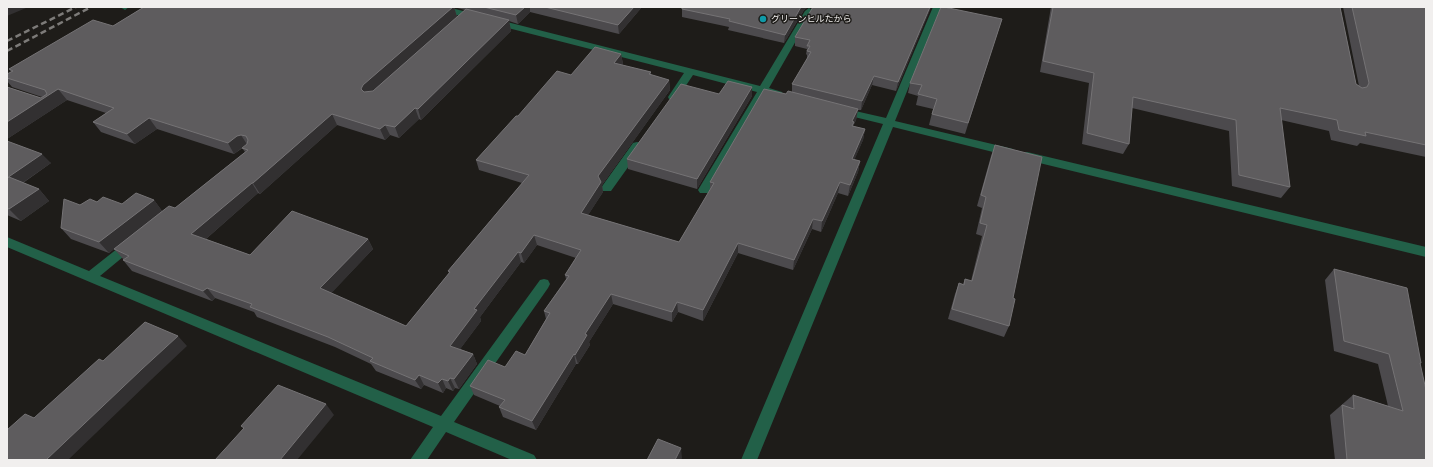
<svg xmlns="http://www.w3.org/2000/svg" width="1433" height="467" viewBox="0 0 1433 467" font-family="Raleway,'Noto Sans JP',sans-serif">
<rect width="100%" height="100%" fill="#1e1c19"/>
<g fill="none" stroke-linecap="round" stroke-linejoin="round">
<path fill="#226048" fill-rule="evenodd" d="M120 7H129L125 10Z
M432 7H447L479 15 481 17 476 20 433 9Z
M933 7H941L895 121 1009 148 1013 149 1014 152 1013 155 1009 156 893 127 757 460H741L883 124 838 113 837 111 842 108 886 118Z
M809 8 813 11 769 88 782 92 783 94 778 97 765 94 708 193H700L698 190 757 92 693 75 677 99H669L668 97 684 73 492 24 490 22 495 19 760 86 805 11Z
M637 142 641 143 642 146 641 149 611 191H603L601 188 603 185 633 143Z
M1027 152 1426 247V257L1023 159 1022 156 1023 153Z
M7 237 89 271 127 241 131 239 135 241 137 244 135 247 100 276 441 416 540 280 544 279 548 280 550 284 548 288 454 422 534 455 537 460H512L446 432 427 460H410L433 427 7 247Z"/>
<path stroke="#7d7b79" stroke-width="2.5" stroke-dasharray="6 3.5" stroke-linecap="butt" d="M7 41 76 7
M7 51 91 7"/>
</g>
<path fill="#4c4a4d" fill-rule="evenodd" d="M144 7H642L619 34 530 12 518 24 509 21 511 31 421 120 419 119 399 138 390 135 385 140 337 125 260 194 258 193 206 239 250 255 368 239 373 249 331 293 406 326 449 273 448 271 522 183 479 170 476 160 518 116 571 75 621 54 623 64 622 65 651 72V75L669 80 670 90 602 185 603 192 588 215 679 242 710 191V182L786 94 792 92V84L807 59V55L806 54 807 49 795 46V37L812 9 810 7H931L896 91 872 85 861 110H858L856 120 853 126 865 129 863 140 854 160 860 161 858 172 848 196 838 193 821 232 812 229 793 270 738 253 703 321 678 312 672 322 613 304 589 342 590 345 578 364H576L536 430 503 417 499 407 500 406 474 395 470 386 505 367 525 355 546 319 544 311 566 279 565 275 576 258 537 245 524 263 521 262 480 317 481 321 460 349 473 354 477 364 459 389 455 388 453 391 446 388 443 393 424 385 421 389 376 371 371 364 335 347 257 317 254 312 215 298 212 301 132 271 123 260H124L114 249 109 253 71 239 61 228 80 205 97 202 122 204 154 200 162 211 175 208 245 152 242 148 244 147 234 154 157 129 135 144 101 132 93 122 106 113 67 100 7 139V87L41 98 42 97 12 87 7 81V74L11 72 9 69 113 26ZM454 7 465 10 372 92 457 17Z
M677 7H808L804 10 784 43 728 30 729 27 682 17V8Z
M1050 7H1340L1356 84 1359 86 1343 7H1426V157L1360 143 1357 146 1331 140 1329 131 1281 120 1290 187 1281 198 1232 186 1229 131 1132 108 1129 144 1123 154 1082 144 1089 83 1040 72 1051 7Z
M1002 19 965 134 929 125 933 109 916 105 918 96 908 93 910 83Z
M719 94 752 96 697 189 628 169 627 159Z
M7 141 51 163 23 183 39 189 49 201 21 221 7 215Z
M995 145 1013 298 1009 326 1004 337 948 319 955 294 959 283 963 284 965 279 971 281 982 236 976 234 982 208 977 206 991 156Z
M1334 269 1421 363 1420 364 1426 460H1335L1330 415 1353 395 1388 406 1378 364 1334 351 1325 280Z"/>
<path fill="#323031" d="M10 7H25L26 8 7 16V8Z
M453 7H454L457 17 367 96 361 89 363 85Z
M525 7H530V12L518 24 516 15Z
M634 7H642L619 34 618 25Z
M801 7H808L804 10 784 43 785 35Z
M930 7H931L928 15 896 91 898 82Z
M509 20 511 31 421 120 418 109Z
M621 54 623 64 615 73 614 63Z
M874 76 872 85 861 110 862 101Z
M669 80 670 90 602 185 603 192 583 223 581 213 598 176Z
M752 87V96L697 189V179Z
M58 89 67 100 7 139V122Z
M415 108 419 119 399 138 395 127Z
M858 109 856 120 853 127 852 132V121Z
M332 114 337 125 260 194 253 183Z
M149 118 157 129 135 144 127 134Z
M385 125 390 135 385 140 380 129Z
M865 129 863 140 850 170 852 159Z
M241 135 248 146 243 147 234 154 228 143 237 136Z
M42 154 51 163 12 190 7 178Z
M860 161 858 172 848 196 850 185Z
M840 182 838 193 821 232 822 221Z
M252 183 258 193 199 245 191 234Z
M39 189 49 201 21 221 9 209Z
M154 200 162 211 109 253 99 242Z
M813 219 812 229 793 270 794 260Z
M534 235 537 245 524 263 521 253Z
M368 239 373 249 326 299 320 288Z
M738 243V253L703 321V310Z
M518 252 521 262 480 317 481 321 455 356 450 346 474 309Z
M207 288 215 298 212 301 203 291Z
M611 294 613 304 589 342 590 345 578 364 575 355 585 334Z
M677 302 678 312 672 322V312Z
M178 336 187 346 152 379 68 460H46L142 369Z
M473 354 477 364 459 389 454 379Z
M574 354 576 364 536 430 532 421Z
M419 375 424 385 421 389 415 380Z
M450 378 455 388 453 391 448 381Z
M442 379 446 388 443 393 438 383Z
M326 404 334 415 297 460H280Z
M681 448 682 458 681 460H675Z"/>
<path fill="#5e5c5e" stroke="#757375" d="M144 7H453L363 85 361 89 364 92 373 91 466 9 509 20 418 109 415 108 395 127 385 125 380 129 332 114 253 183H252L191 234 250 255 292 211 368 239 320 288 406 326 450 272 448 271 529 175 476 160 516 116H518L557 71 571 75 595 47 621 54 614 63 651 72 649 74 669 80 598 176 601 182 581 213 679 242 714 183 710 182 764 89 786 94 788 91 858 109 852 121 854 122 852 126 865 129 852 159 860 161 850 185 840 182 822 221 813 219 794 260 738 243 703 310 677 302 672 312 611 294 585 334 587 335 575 355 574 354 532 421 499 407 505 400 470 386 488 360 505 367 516 351 525 355 550 313 544 311 569 276 565 275 581 250 534 235 521 253 518 252 474 309 477 310 450 346 473 354 454 379 450 378 448 381 442 379 438 383 419 375 415 380 370 361 373 358 328 337 250 307 252 304 207 288 203 291 123 260 129 256 114 249 169 206 175 208 248 150 242 148 247 144 248 140 246 136 241 135 237 136 228 143 149 118 127 134 93 122 114 108 58 89 7 122V87L41 98 47 94 45 90 7 78V74L13 71 9 69 93 20 113 26Z
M484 7H525L516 15Z
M545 7H634L618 25Z
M682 7H801L785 35 729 21 730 19 682 9Z
M813 7H930L898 82 874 76 862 101 792 84 811 52 807 51 810 46H807L810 40 795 37Z
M941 7H944L1002 19 968 123 932 114 937 99 918 94 922 85 910 83Z
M1053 7H1340L1356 84 1362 88 1367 87 1369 83 1352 7H1426V145L1365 132 1366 136 1339 130 1337 120 1280 108 1290 187 1239 175 1236 120 1133 97 1129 144 1087 133 1094 73 1043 61Z
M728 81 752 87 697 179 627 159 681 84 719 94Z
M7 141 42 154 7 178Z
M995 145 1042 157 1013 298 1015 299 1009 326 952 309 959 283 964 285 965 279 972 281 987 225 980 223 986 197 981 195Z
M9 177 39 189 9 209 7 208V179Z
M136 193 154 200 99 242 61 228 64 199 80 205 90 199 97 202 103 197 122 204Z
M1334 269 1407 288 1421 363H1420L1426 390V460H1347L1342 405 1354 409 1353 395 1403 411 1389 354 1344 341Z
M145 322 178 336 142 369 46 460H7V439L8 438H7V430L25 414 34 418 99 359 103 361Z
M278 385 326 404 280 460H215L244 428 241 426Z
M658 439 681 448 675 460H647Z"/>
<circle fill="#0f9aa8" stroke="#1e1c19" stroke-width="1.5" cx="763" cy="19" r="4"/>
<g text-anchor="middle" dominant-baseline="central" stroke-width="3" stroke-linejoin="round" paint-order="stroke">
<g font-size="9" fill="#f1efee" stroke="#1e1c19" text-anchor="start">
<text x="771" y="19">グリーンヒルたから</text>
</g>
</g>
<rect width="1433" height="467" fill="none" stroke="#f1efee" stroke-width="16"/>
</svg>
